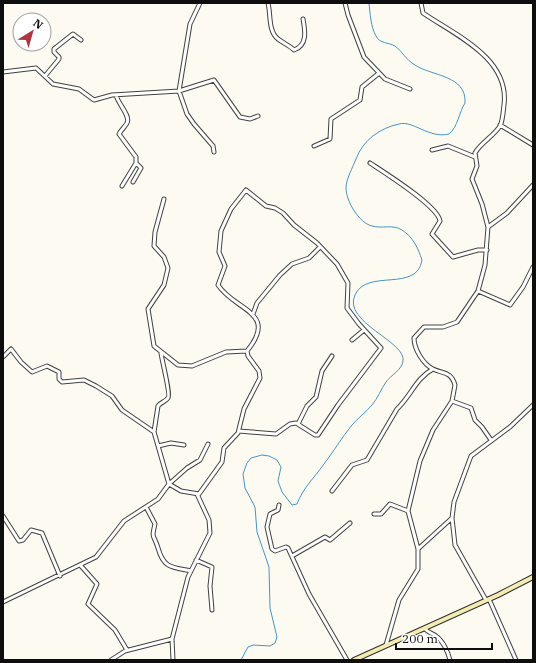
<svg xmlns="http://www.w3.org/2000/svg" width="536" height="663" viewBox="0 0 536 663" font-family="'IBM Plex Serif',serif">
<rect width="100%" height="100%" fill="#fdfaf1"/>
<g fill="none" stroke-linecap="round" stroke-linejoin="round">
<path stroke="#4b93bd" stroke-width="1" d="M241 660 248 647 253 645 270 646 275 643 277 637 270 608 269 567 257 532 255 507 245 488 243 474 247 463 251 458 262 455 269 456 277 460 281 467 278 481 282 492 292 505 297 504C303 488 314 478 324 464 334 451 342 437 352 425 358 418 366 412 372 405 378 398 381 389 386 382 391 375 402 370 403 361 407 342 342 322 355 295 367 268 417 293 422 260 418 248 413 237 402 230 393 224 382 229 372 226 359 223 346 201 346 188 346 179 353 167 356 159 363 140 380 128 399 124 413 120 429 139 449 134 458 127 459 112 465 103 467 75 431 76 415 65 406 60 402 51 395 46 388 42 380 44 376 36 371 28 370 13 369 3"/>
<g stroke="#414141" stroke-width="5">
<path id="street" d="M200 3 190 24 179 91 187 114 194 124 213 146 214 152
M268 3C271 15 268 31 278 39 283 43 289 45 294 50 308 45 305 30 303 19
M345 3 348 15 364 57 385 79 410 89
M3 72 36 68 53 84 79 89 94 100 112 95 179 91 214 80 240 117 250 119 258 116
M45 76 59 59V57L54 52V49L73 34 81 40
M116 95C118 104 131 116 127 123 125 127 121 130 119 134L136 157V163L141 168 133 182
M500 125 533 145
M314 146 330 139 331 119 360 100 362 87 378 74
M432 150 448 146 475 157
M370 163C385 173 438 206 440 221L432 234 453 257 478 250H487
M122 186 136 163
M164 199 155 232 154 246 164 257 168 268 164 285 148 309 154 346 178 365 192 366 226 352 247 351
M488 227 507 213 533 185
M478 291 510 305 523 287 533 267
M253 314 257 303 280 275 292 264 309 258 320 247
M352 340 364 330
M161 353C162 361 171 395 168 398 165 402 161 402 158 406L154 432 169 484 187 468 200 460 208 444
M3 357 11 349 21 362 32 372 47 366 59 372V379L62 382 84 380 96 386 112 396 122 410 154 432
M452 401 471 408 475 420 482 427 491 440
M298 424 307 406 316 397 322 371 332 356
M158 446 171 443 184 445
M332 491 352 465 367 460 397 409C411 396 416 378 433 369
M279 505 278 510 270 514 267 527 272 549 275 551 286 547 288 548 309 594 347 660
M146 507 155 524C151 540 154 534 158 548 164 569 172 567 191 571
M374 514H381L390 504 408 511
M3 516 19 541 23 540 31 530 42 533 60 576
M418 549 452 518
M292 556 325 537 330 540 350 523
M196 560 212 567 210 586 212 610
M81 566 97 584 88 604 115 630 127 650
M489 599 516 660
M486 600 455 545 452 518 454 502 471 456 510 427 533 405
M3 602 96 557 124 521 158 499 169 484 181 491 199 494 222 462 224 448 238 433 244 409 260 378 259 371 248 356 247 351C279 312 235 311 218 285L225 266 219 252 221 231 231 209 246 190 266 206 275 208 283 213 294 225 317 243 337 264 348 283 347 308 359 324 381 348 338 405 318 435H315L296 423 290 424 276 434 239 431
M425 629C429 633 432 633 436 636 443 641 448 652 450 660
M386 645 399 600 418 569V549L408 511 420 461 433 430 452 401 455 385C451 371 443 374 433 369 423 364 414 349 414 338L424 327H443L457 322 478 291 485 265 488 227 482 204 472 179 477 166 475 153C481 142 493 137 500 126 503 120 503 112 504 105 510 58 455 35 423 13L421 3
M111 660 125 651 172 639
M173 660 172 639 188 577 210 533 209 520 197 494"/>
</g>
<g stroke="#303030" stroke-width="6">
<path id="secondary" d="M354 660 498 595 533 577"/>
</g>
<use href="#street" stroke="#fff" stroke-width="3"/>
<use href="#secondary" stroke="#f5ecb4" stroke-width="4"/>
</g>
<rect width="536" height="663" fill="none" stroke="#0e0e0e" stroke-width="8"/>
<g transform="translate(32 32) rotate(37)"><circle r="19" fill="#ffffff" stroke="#9f9f9f"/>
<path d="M0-3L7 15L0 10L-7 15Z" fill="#ad3640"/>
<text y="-6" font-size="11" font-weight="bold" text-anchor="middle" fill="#0e0e0e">N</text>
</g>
<path d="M396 643v6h96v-6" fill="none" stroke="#0e0e0e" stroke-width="2"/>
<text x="402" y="643" font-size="12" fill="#0e0e0e" stroke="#ffffff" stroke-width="3" paint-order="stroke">200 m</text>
</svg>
